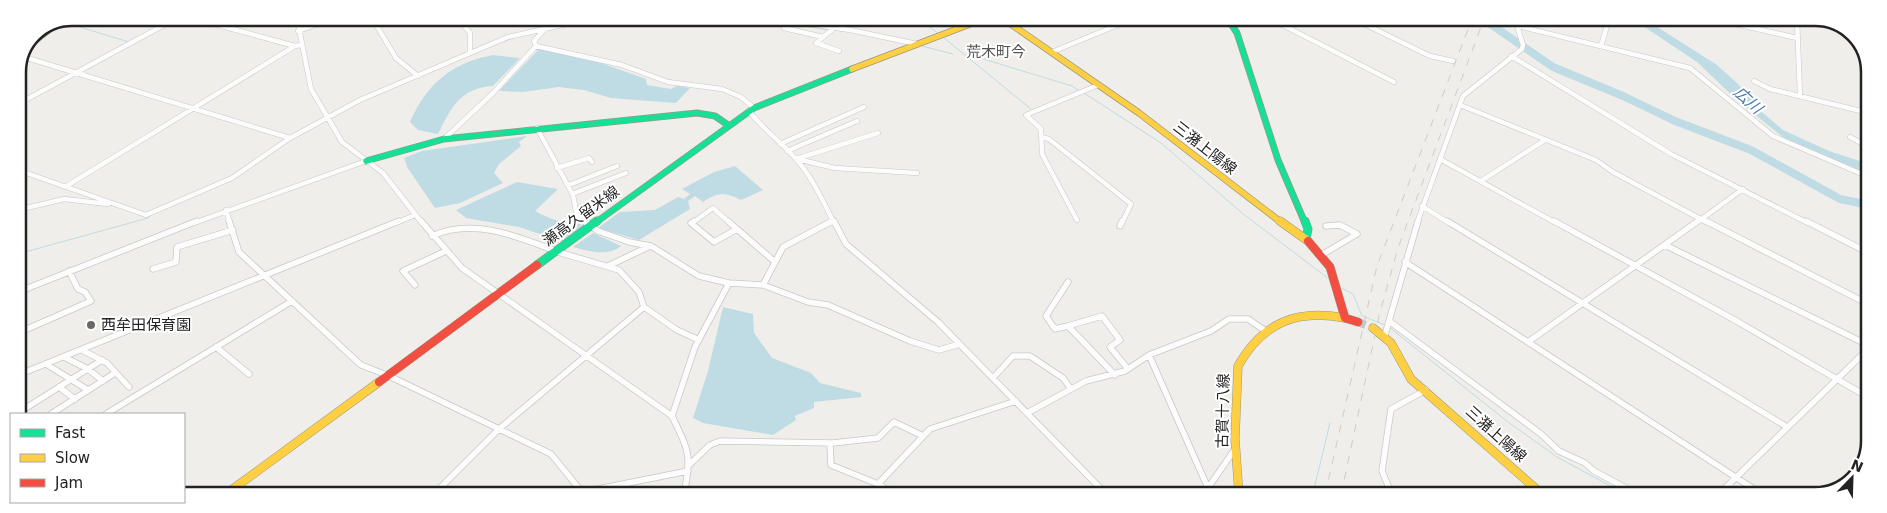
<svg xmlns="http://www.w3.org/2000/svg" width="1887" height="513" viewBox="0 0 1887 513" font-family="'DejaVu Sans','Noto Sans JP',sans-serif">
<rect width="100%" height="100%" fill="#f0eeeb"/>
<path fill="#bfdbe3" d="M1624 19H1644L1648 21 1717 65 1738 84 1763 113 1783 130 1829 151 1869 164V175L1784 138 1738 101 1697 62 1640 24Z
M539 49 595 61 646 79 647 85 671 89 677 86 690 88 676 103 611 98 584 90 559 87 523 92 499 91Z
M493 55 520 58 493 86C460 88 451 108 438 134L418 130 410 122C427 83 452 63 493 55Z
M527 136 519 142 521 146 499 164 494 173 503 183 460 203 435 208 407 167 404 158 422 151Z
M735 166 763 190 741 200C725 192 718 192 703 202L695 196 688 201 690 209 639 240 598 228 620 212 655 210 678 197 684 199 690 194 682 189 714 172Z
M517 182 558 189 535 211C544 216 553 220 564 222 572 223 577 221 584 226L563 242 519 227 466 218 456 210Z
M593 233 621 246C608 257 588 251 573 247Z
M723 307 753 314 754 333 772 358 811 373 820 383 861 393V397L814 402V408L795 416 796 420 773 435 703 423 693 418 708 371Z"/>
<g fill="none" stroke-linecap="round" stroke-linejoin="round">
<path stroke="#bfdbe3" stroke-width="1" d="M90 18 80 27 129 42
M756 18 830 30
M918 18 939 34
M575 24 623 18
M834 30 842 31
M944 38 1031 109
M883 39 891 41
M502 42 513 38
M922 46 953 54
M967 54 1072 86 1080 91
M1084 93 1161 143 1242 213 1333 282
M1850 200V202
M18 254 148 218 151 215
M1342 288 1353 294 1362 316 1385 325
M1389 327 1508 422 1557 457 1627 495
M1864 373 1868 382
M1310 495 1315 485 1330 423"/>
<path stroke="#bfdbe3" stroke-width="8" d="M1483 19 1553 67 1623 96 1675 121 1751 150 1840 199 1869 205"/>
<path stroke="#c7c5c3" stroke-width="8" stroke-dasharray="8 4.5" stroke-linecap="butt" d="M1358 322 1373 328"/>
<g stroke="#c9c8c7" stroke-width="5.5">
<path id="street-far1" d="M192 18 295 46
M297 18 311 89 342 142 383 173 422 223
M372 18 396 58 418 76
M458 18 470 33V53
M768 18 850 30 917 44
M1271 19 1394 82
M1354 19 1430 56 1453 61
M1714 19 1797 38
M1797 19 1800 95
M461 21 471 18
M1518 26 1690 68 1773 136 1869 177
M784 28 823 37
M834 28 816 43 839 51
M298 31 335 18
M536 46 622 65 668 82 722 89 741 97 754 108
M536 46 534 41 555 18
M1601 46 1609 19
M1052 52 1132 19
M1511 56 1671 154 1808 223
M24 57 290 138
M1754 81 1770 89 1869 113
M18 104 177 18
M1460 105 1596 160 1613 172 1708 223
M749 111C763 129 781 142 796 159 812 177 823 201 834 223
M537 128 573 195 577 216 586 223
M1041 137 1049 139 1131 204 1122 223
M1850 137 1869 147
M444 139 493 93 536 46
M780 144 864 107
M787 151 857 121
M796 159 878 133
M797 159 835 168 917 173
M1440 159 1556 223
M557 168 589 158 592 162
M18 170 146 215 232 178 290 138 360 100 508 37 594 18
M1481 181 1545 140
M569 185 617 166
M65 187 295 46 301 45
M572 194 626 173
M1422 206 1449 223
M18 210 64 199 108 204
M226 210 230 223
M1077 220 1042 154 1041 129 1026 115 1098 85
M194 223 366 161
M396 223 415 215
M692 223 713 208 730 223
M830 223 833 221
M1417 223 1463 96 1522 49 1523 45 1515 19
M1696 223 1743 189"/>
</g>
<g stroke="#c9c8c7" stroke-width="7">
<path id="street" d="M229 221 239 252 361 365 387 375 551 454 582 492
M421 221 462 268 672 416C689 452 692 454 684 494
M584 221 598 231 629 242 651 246 699 276 729 283 763 285 808 302 828 305 910 341 939 350 960 344
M694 221 691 223 714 242 737 229
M728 221 737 229
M834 221 846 244 938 322 1107 495
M1418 221 1389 321 1541 434 1559 451 1585 463 1594 471 1639 495
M1447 221 1787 427
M1554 221 1733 319 1868 397
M1706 221 1868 304
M1806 221 1869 253
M1120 226 1122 221
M737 229 775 262
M432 236C472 218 514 235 553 250
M1665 245 1868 345
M558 252 619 270 639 292 644 307 677 330 699 340
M1323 254 1357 234 1340 225 1326 226
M1405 262 1763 495
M608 266 650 246
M153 269 176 262 177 247 233 230
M1068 282 1046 316 1055 329 1068 326
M415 285 403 271 446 251
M763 285 783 247 832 221
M18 292 197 221
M18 333 91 301 85 292 78 289 69 271
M1385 335 1389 321
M1528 342 1698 221
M216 347 249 374
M82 350 107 363 129 387
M1149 355 1208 488
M64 357 88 369 103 381
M46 364 88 390
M18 375 399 221
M1115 375 1068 326 1102 316 1120 340 1110 347 1128 369
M993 378 1013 356H1030L1063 378 1071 389
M59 387 75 399
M18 413 102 360
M1027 413 1086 381 1125 371 1149 355 1211 331 1229 319H1248L1267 332
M51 414 115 373
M106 414 292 301
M672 416 695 347 729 283
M830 443 831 465 878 484 930 429 1016 401
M690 464 710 445 720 441 833 443 878 438 894 422 923 436
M878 484 897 495
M434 494 499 429 644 307
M573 494 688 471
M1203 495 1235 449
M1392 495 1382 471 1391 409 1426 390
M1718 495 1868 349"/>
</g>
<g stroke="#999a82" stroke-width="7">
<path id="fast-far1" d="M1228 19 1237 33 1278 160 1305 223
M29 45 58 23
M366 161 444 139 697 113 715 116 728 125
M595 223 754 108 852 69"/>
</g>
<g stroke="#999a82" stroke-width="9">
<path id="fast" d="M1305 221 1308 229 1306 239
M537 265 597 221"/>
</g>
<g stroke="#999a82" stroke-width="7">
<path id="slow-far1" d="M1002 18 1139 113 1282 223
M852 69 986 18"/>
</g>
<g stroke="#999a82" stroke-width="9">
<path id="slow" d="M1280 221 1308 241
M1373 328 1391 343 1411 379 1543 495
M226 494 379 382
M1239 495 1235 439 1238 366C1263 322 1297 309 1345 318"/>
</g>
<g stroke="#999a82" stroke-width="9">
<path id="jam" d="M1308 241 1330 267 1345 318 1358 322
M379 382 537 265"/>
</g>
<use href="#street-far1" stroke="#fdfcfc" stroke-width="4.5"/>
<use href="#street" stroke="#fdfcfc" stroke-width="5.5"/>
<use href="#fast-far1" stroke="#16e098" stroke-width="5.5"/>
<use href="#fast" stroke="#16e098" stroke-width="8"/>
<use href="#slow-far1" stroke="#ffcf43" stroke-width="5.5"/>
<use href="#slow" stroke="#ffcf43" stroke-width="8"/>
<use href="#jam" stroke="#f24e42" stroke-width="8"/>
<path stroke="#ccc" stroke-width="1" stroke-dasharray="8 8" stroke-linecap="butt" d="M1325 495 1377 266 1472 19
M1341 495 1379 316 1398 248 1484 19"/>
</g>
<circle fill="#6a6968" stroke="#fff" stroke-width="2" cx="91" cy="325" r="5"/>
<g text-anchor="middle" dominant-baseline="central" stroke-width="4" stroke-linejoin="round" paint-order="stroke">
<g font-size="15" fill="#555" stroke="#fff">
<text x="996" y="52">荒木町今</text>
</g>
<g font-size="15" fill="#222" stroke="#fff">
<text transform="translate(1205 148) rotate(38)">三潴上陽線</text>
<text transform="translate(581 216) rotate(-36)">瀬高久留米線</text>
<text transform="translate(1223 411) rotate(-89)">古賀十八線</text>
<text transform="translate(1496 434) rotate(42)">三潴上陽線</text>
</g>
<g font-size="15" fill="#222" stroke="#fff" text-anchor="start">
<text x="101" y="325">西牟田保育園</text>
</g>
<g font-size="16" font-style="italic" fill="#4a7aab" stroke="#fff">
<text transform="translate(1748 100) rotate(42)">広川</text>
</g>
</g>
<path d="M0 0H1887V513H0ZM72 26H1815A46 46 0 0 1 1861 72V441A46 46 0 0 1 1815 487H72A46 46 0 0 1 26 441V72A46 46 0 0 1 72 26Z" fill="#fff" fill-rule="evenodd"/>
<path fill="none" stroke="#222" stroke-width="2.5" d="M72 26H1815A46 46 0 0 1 1861 72V441A46 46 0 0 1 1815 487H72A46 46 0 0 1 26 441V72A46 46 0 0 1 72 26Z"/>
<rect x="10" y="413" width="175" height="90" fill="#ffffff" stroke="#a7a7a7"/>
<rect x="20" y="429" width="25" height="8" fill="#16e098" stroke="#a7a7a7"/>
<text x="55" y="438" font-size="15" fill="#222222">Fast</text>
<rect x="20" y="454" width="25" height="8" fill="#ffcf43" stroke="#a7a7a7"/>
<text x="55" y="463" font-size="15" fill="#222222">Slow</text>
<rect x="20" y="479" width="25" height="8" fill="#f24e42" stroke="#a7a7a7"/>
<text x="55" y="488" font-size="15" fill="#222222">Jam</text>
<g transform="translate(1852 478) rotate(23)" stroke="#ffffff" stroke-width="4" paint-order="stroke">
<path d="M0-4L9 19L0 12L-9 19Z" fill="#222222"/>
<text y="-8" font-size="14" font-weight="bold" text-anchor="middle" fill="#222222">N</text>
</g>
</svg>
